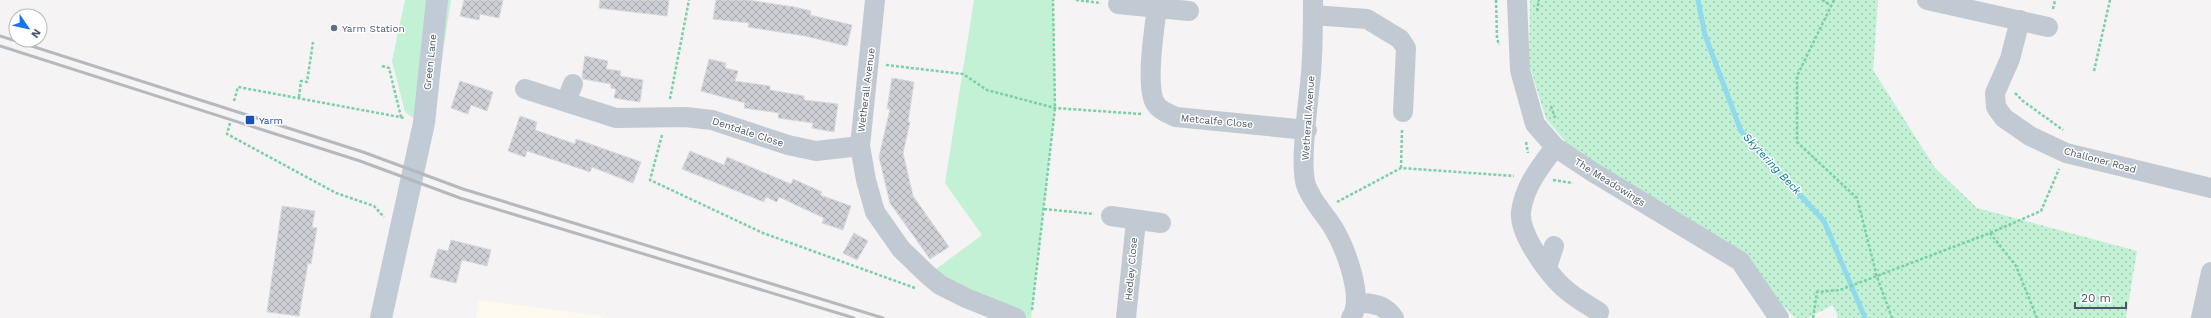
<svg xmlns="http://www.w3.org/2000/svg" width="2211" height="318" viewBox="0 0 2211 318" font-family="'Work Sans',sans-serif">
<defs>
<pattern id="park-dots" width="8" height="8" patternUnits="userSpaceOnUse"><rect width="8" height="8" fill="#c3f1d5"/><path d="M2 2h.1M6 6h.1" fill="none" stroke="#a0c6b0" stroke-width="1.8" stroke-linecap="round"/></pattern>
<pattern id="building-cross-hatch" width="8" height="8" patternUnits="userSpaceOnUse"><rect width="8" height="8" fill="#cdcfd5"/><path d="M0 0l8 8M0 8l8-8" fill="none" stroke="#a8abb0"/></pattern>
</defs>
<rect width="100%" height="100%" fill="#f5f3f3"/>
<path fill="#fdf9ef" d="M479 300 602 316V318H476Z"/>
<path fill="#c3f1d5" d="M405 0H451L431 131 405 112 392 61Z
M974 0H1053L1055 108 1031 318H1016L928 275 982 235 945 183Z"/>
<path fill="url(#park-dots)" d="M1530 0H1878L1873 70 1935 168 1977 208 2137 251 2126 318H1838L1833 305 1807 318H1795L1748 270 1574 151 1546 119 1529 64Z"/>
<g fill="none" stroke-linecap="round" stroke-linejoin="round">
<path stroke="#90daee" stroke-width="5" d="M1698 0 1705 35 1741 131 1824 221 1865 318"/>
</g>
<path fill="url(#building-cross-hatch)" stroke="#d7d9de" d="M464 0H503L499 18 480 14 479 20 460 16Z
M600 0H669L667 16 599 8Z
M716 0H747L794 7 811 11 810 15 852 25 847 46 805 36 748 27 749 23 713 19Z
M585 56 608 61 606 69 621 71 620 76 643 80 640 102 614 98 616 89 611 88V84L583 79 582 76Z
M709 59 726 63 725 68 738 71 735 81 770 86V90L804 96V100L838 104 834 132 812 128 813 123 778 118 779 113 744 108 745 103 701 91Z
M892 78 914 82 908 122H910L903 153 913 196 949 247 930 259 890 203 879 157 890 109H887Z
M460 81 493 92 487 111 471 105 468 114 451 108Z
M520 116 537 122 535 130 575 144 576 139 641 162 633 183 592 167 590 172 527 151 525 157 508 151Z
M690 151 724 165 727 157 791 184 793 179 822 192 820 195 851 206 843 230 822 223 824 218 779 197 777 202 766 197 764 202 682 169Z
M282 206 315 211 312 227 317 228 311 264 308 263 299 316 267 312Z
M854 233 868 241 857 260 843 253Z
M451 240 491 250 487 266 462 260 456 283 430 277 437 252 438 249 448 251Z"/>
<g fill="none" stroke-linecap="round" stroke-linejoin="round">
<path stroke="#7ad0a6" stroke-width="2.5" stroke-dasharray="3 2" stroke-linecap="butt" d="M1076 0 1101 3
M1496 0 1497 38 1499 45
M1822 0 1832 6
M1834 0 1797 76V142L1857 198 1877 277 1892 318
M2053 9 2055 0
M1537 11 1539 0
M886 65 963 74 987 90 1055 108 1141 114
M382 66 389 68 401 117
M2094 71 2110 0
M2015 93 2023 101 2063 130
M299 97 301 81 307 82 313 42
M670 99 689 0
M234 101 238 87 405 118
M1551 106 1555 118
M230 123 227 134 336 193 374 206 384 217
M662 135 650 180 763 233 915 288
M1526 142 1528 153
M1401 168 1402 129
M1553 180 1573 183
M1337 202 1401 168 1514 176
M1044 209 1094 214
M1990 233 2016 266 2037 318
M1032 310 1055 108 1053 0
M1813 318 1817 292 1840 290 1990 233 2041 211 2059 169"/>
<path stroke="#c1cad2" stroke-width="20" d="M875 0 860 146 866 180 875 212 901 249 928 275 940 285 966 298 1016 318
M1313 0C1313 24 1313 49 1311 73 1309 99 1299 163 1306 185 1312 202 1325 214 1334 229 1345 248 1365 298 1351 318
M1517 0 1520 70 1535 124 1555 147 1591 171 1740 261 1779 318
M1927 0 2048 27
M1118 4 1189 11
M1157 8C1154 30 1146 81 1154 101 1158 110 1167 113 1176 117L1307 130
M1313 15 1367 19 1400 39 1406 48 1403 112
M2020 20 2010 59 1995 93 1996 107 2004 118 2030 136 2066 153 2211 188
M525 89 616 118 685 117 712 120 788 145 816 151 860 146
M566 102 573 84
M1555 147C1541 166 1524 186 1521 212 1519 232 1542 264 1555 279 1567 293 1584 303 1599 312
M1111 216 1161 223
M1547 267 1554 246
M1356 302C1372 304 1384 303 1394 318
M1126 318 1136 221
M2201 318 2211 272"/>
<path stroke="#c1cbd6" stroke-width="22" d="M381 318 424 123 437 0"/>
<path stroke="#b5b8bd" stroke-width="3" d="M0 36 363 152 463 189 883 318
M0 46 360 161 460 198 854 318"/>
</g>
<circle fill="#5c6f8a" stroke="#fff" stroke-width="1.5" cx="334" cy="28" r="4"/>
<rect fill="#1a4fb4" stroke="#fff" stroke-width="1.5" x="245" y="115" width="10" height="10" rx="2"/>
<g text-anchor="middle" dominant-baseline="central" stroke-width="3" stroke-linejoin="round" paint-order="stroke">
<g font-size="10" fill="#4e5e75" stroke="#fff" text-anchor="start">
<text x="342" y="28">Yarm Station</text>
</g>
<g font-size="10" fill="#4a5661" stroke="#fff">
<text transform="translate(430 62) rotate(-84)">Green Lane</text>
<text transform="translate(866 90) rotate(-83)">Wetherall Avenue</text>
<text transform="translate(1308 118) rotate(-86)">Wetherall Avenue</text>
<text transform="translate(1217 121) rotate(5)">Metcalfe Close</text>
<text transform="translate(748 132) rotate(18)">Dentdale Close</text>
<text transform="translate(2100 160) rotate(15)">Challoner Road</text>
<text transform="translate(1610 182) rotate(32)">The Meadowings</text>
<text transform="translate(1131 269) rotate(-85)">Hedley Close</text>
</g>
<g font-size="10" fill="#164399" stroke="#fff" text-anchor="start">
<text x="259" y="120">Yarm</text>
</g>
<g font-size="11" font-style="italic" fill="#0c7c9b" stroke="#fff">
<text transform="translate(1772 164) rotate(47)">Skytering Beck</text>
</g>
</g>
<g transform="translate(28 28) rotate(124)"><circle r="19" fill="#ffffff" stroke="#b7bbc0"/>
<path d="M0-3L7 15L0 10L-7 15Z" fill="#1a73e8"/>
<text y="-6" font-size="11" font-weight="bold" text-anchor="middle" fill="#4a5661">N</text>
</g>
<path d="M2075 302v6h51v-6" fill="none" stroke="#4a5661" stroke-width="2"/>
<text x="2081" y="302" font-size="12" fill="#4a5661" stroke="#ffffff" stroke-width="3" paint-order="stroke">20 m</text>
</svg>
